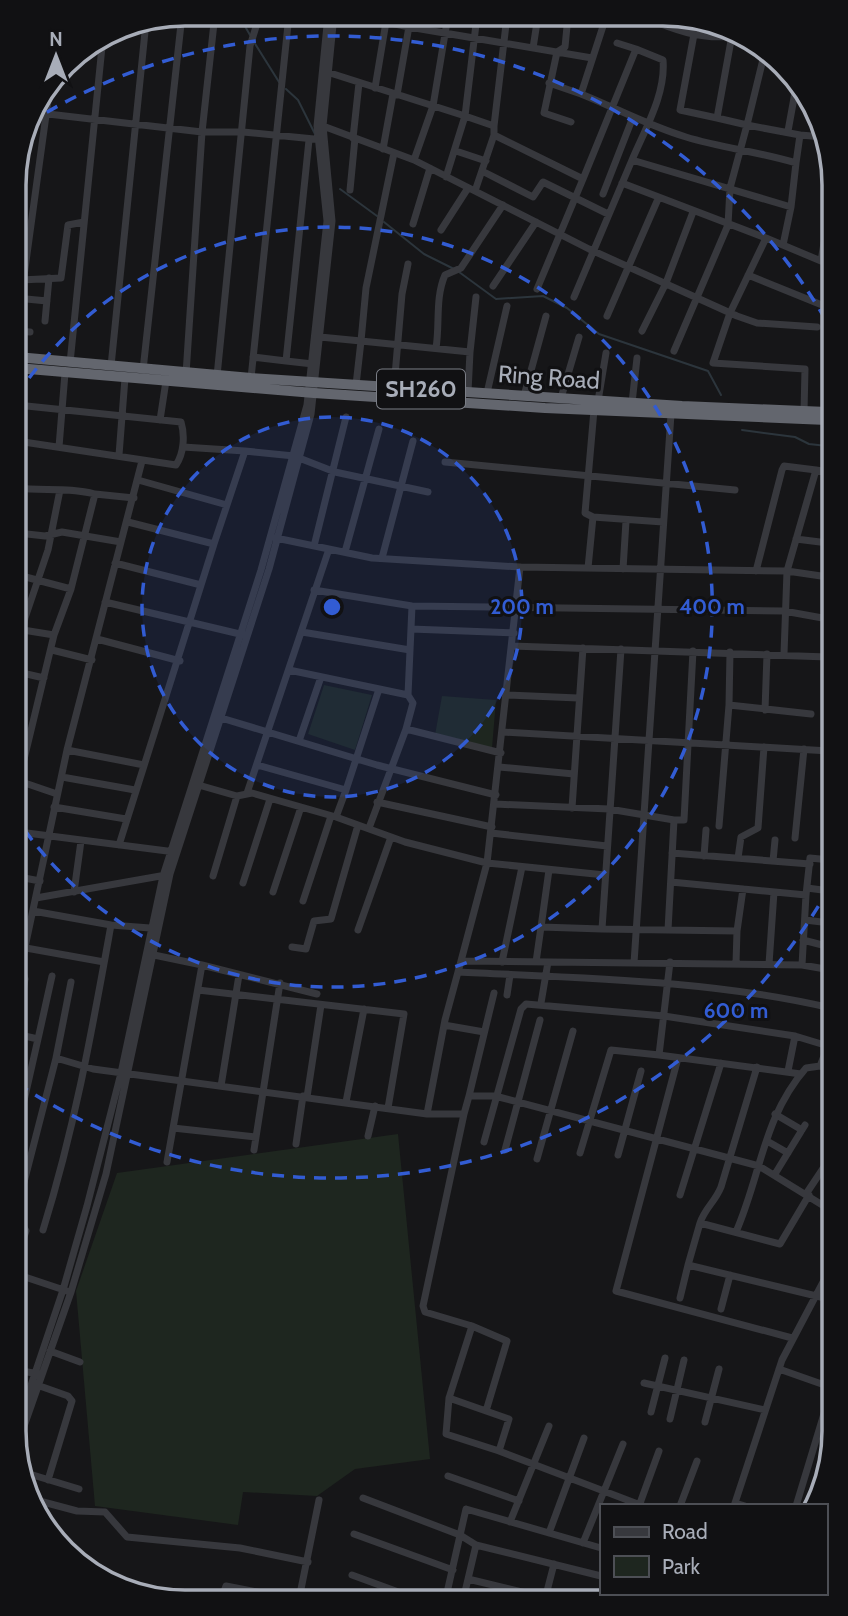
<svg xmlns="http://www.w3.org/2000/svg" width="848" height="1616" viewBox="0 0 848 1616" font-family="Cabin,sans-serif">
<rect width="100%" height="100%" fill="#161618"/>
<path fill="#1e261f" d="M324 685 372 695 355 750 308 734Z
M442 696 496 700 492 748 435 735Z
M398 1134 430 1459 355 1469 317 1496 243 1492 238 1525 95 1506 76 1291 117 1173Z"/>
<g fill="none" stroke-linecap="round" stroke-linejoin="round">
<path stroke="#2c353c" stroke-width="2" d="M238 14 250 35
M254 42 279 82
M286 89 298 100 315 134
M340 189 377 216
M384 222 424 254 454 269
M459 272 496 299 543 296 567 308 599 334 708 371 721 395
M742 430 795 437 809 444 827 446"/>
<path stroke="#37383d" stroke-width="7" d="M347 15 386 22 375 88
M387 15 386 22 409 27 592 58
M477 16 465 116 494 126 507 16
M568 16 565 47 557 52 544 113 571 122
M606 17 581 94C616 108 649 126 686 137 722 148 760 152 796 163L800 135 747 125 765 51
M644 17C672 29 701 40 733 36
M697 18 680 110 717 118 732 35
M617 43 636 49
M533 48 538 16
M327 72 465 116 446 177
M549 83 581 94
M397 95 411 15
M31 112 202 132H243L324 140
M323 126 414 160 589 249 737 316 757 323 817 327
M494 126V135L583 179 636 49 663 60C666 94 645 129 632 160L791 207 796 163
M788 131 796 87
M800 135 824 137
M353 138 359 83
M383 149 393 94
M456 151 486 161
M414 160 433 106 448 16
M482 171 533 197 543 182 608 214
M622 183 766 238 730 313 713 363 805 369 804 412
M350 190 355 138
M475 191 494 135
M603 194 633 117
M413 224 430 168
M441 230 468 188
M766 238 821 261 826 231
M783 245 791 207
M748 275 822 305
M21 280 61 278 68 225 84 222
M493 286 536 222
M537 289 583 179
M16 293 18 283 24 276 50 86
M574 297 632 160
M16 298 47 301
M607 316 658 199
M45 321 49 278
M16 331 30 332
M642 331 666 283 693 212
M320 337 361 341 366 288 394 153
M436 348C440 323 435 298 445 275L461 268 503 205
M674 351 728 225 730 188 747 125 717 118
M253 357 286 361 309 140
M286 361 313 364
M70 363 103 37
M111 366 146 22
M143 370 182 15
M186 374 202 132 215 14
M217 376 250 46 260 14
M251 378 289 15
M356 385 361 341 470 352 476 297
M394 387 402 294 408 264
M468 392 470 352
M487 393 507 306
M524 396 546 316
M561 398 579 337
M598 401 606 353
M632 403 637 358
M17 405 181 422C185 435 184 453 176 465L17 441
M594 410 585 513 593 517 663 522
M160 420 166 381
M59 447 65 373
M183 447 245 451
M119 455 125 378
M445 462 735 490
M17 488C43 491 70 487 95 494
M227 505 245 451 294 456 335 472 428 492
M128 522 214 544 227 505 138 480
M18 533 45 536 62 532 121 542
M796 539 828 543
M314 546 346 417
M345 552 379 429
M382 558 413 441
M115 563 201 585
M520 567 787 571 816 470 827 472
M588 568 593 517
M623 569 626 521
M756 571 782 470 784 466 816 470
M18 575 71 589
M314 590 412 606 784 611 828 619
M105 602 244 635
M412 606 408 695 413 703 406 729 501 753
M18 617 25 618 48 550 60 490
M411 629 514 633
M23 630 54 635
M302 632 410 650
M97 639 180 661
M512 646 828 657
M621 649 602 929 668 930
M52 650 92 660
M18 653 25 618
M784 654 787 571 828 577
M289 670 408 695
M18 672 44 678
M507 695 578 698
M729 705 730 652
M765 710 767 654
M218 717 377 765 496 795
M503 732 829 751
M299 741 321 677
M67 750 144 765
M257 765 346 790 379 689
M499 767 574 774
M62 777 135 790
M19 780 54 635 71 589 95 494 134 498
M19 781 57 794
M195 784 237 796 252 793 336 817 405 842 487 863 520 567 372 558 276 538
M247 793 329 549
M377 802 492 827
M495 804 609 809 674 820 668 930 737 931 736 963
M54 807 126 819
M572 808 583 648
M336 817 346 790
M674 820H684L693 651
M719 826 729 705 811 714
M369 828 406 729
M19 832 175 852
M491 833 607 846
M795 838 804 749
M119 845 214 544
M672 853 810 864
M704 856 706 830
M738 858 741 837 758 828 764 747
M773 861 775 840
M605 875 487 863 461 961 802 965 831 970
M213 876 237 796
M19 877 40 881
M671 882 806 895 810 858 830 860
M243 883 270 799
M807 888 830 891
M74 892 81 841
M273 892 301 807
M36 898 166 875
M303 901 331 816
M33 911 111 925 150 928
M805 920 830 923
M541 927 549 870
M358 930 391 837
M737 931 743 889
M803 940 830 947
M292 947 306 949 314 921 331 919 358 825
M26 948 104 962
M154 955 202 965 167 1162
M502 962 522 867
M536 962 541 927 602 929
M670 962 659 1055 801 1074
M634 963 671 414
M769 964 774 892
M202 965 317 994
M802 965 806 895
M458 972C580 978 712 980 831 1008
M198 990 404 1014 388 1108
M507 995 510 975
M541 1003 548 962
M20 1011 25 979 21 966 67 750 142 461
M444 1025 484 1032
M20 1035 38 1039 21 1114
M38 1039 52 976
M828 1046 820 1066 831 1069
M56 1058 71 982
M678 1058 616 1291 792 1338
M788 1071 795 1036
M221 1086 239 975
M469 1096 494 993
M307 1097 321 1005
M346 1102 364 1009
M831 1105V1103
M427 1114 445 1020 461 961
M464 1114 423 1306 425 1312 472 1326 449 1398 509 1419 499 1451 643 1506
M775 1114 802 1130
M173 1128 256 1137
M368 1136 375 1106
M767 1141 788 1153
M484 1142 521 1009 526 1004 664 1016 795 1036 828 1046 831 1038
M296 1144 303 1096
M254 1150 280 983
M505 1150 540 1020
M580 1153 611 1050 659 1055
M618 1155 641 1071
M537 1159 573 1031
M775 1174 805 1125
M21 1194 56 1058 93 1069 427 1114H464L469 1096H495L759 1166 832 1211
M806 1194 832 1155
M680 1195 721 1063
M809 1195 780 1244 700 1223 688 1265 833 1300
M21 1222 26 1231 22 1243
M700 1223C705 1208 715 1202 721 1187L757 1067
M43 1230C75 1127 92 1030 111 925
M736 1232C761 1175 763 1117 806 1068L820 1066
M22 1276 67 1291
M680 1298 688 1265
M721 1309 730 1275
M472 1326 507 1341 486 1411
M50 1351 80 1362
M779 1369 833 1388
M22 1371 39 1374
M644 1383 765 1410
M37 1385 68 1396 72 1401 48 1480
M449 1398 446 1434 499 1451
M23 1409 63 1290 87 1206 121 1073 163 876 261 570 307 405 327 221 317 126 328 15
M651 1412 665 1358
M670 1419 684 1360
M705 1422 719 1369
M23 1429 71 1292 106 1174 170 874 269 569 311 414 332 221 323 126 334 15
M23 1472 79 1489
M448 1476 519 1501
M363 1498 460 1535 476 1545
M32 1499 77 1511 105 1512 127 1537 240 1548 308 1562
M735 1503 745 1506
M639 1506 659 1451
M680 1506 697 1461
M734 1506 782 1360 832 1265
M796 1506 833 1384
M510 1522 549 1426
M549 1533 584 1438
M354 1534 453 1570
M583 1543 623 1444
M352 1575 412 1597
M468 1579 534 1595
M645 1594V1593
M546 1595 554 1564
M464 1596 476 1545 601 1576
M446 1597 466 1509 601 1548
M299 1599 319 1500
M221 1600 226 1586 294 1599"/>
<path stroke="#63666e" stroke-width="10" d="M17 357 251 378 682 406 827 412
M17 368 314 393 545 408 827 420"/>
</g>
<circle cx="332" cy="607" r="190" fill="#325cd3" fill-opacity=".12"/>
<g fill="none" stroke="#325cd3" stroke-width="3.5" stroke-dasharray="12 9">
<circle cx="332" cy="607" r="190"/>
<path d="M17 395A380 380 0 1 1 21 825"/>
<path d="M829 888A571 571 0 0 1 21 1086M29 123A571 571 0 0 1 824 317"/>
</g>
<g text-anchor="middle" dominant-baseline="central" stroke-width="6" stroke-linejoin="round" paint-order="stroke">
<rect fill="#111113" stroke="#7b7e86" stroke-width="2" x="377" y="369.5" width="88" height="39" rx="5"/>
<g font-size="23" font-weight="bold" fill="#a8adb8">
<text x="421" y="389">SH260</text>
</g>
<g font-size="24" fill="#a8adb8" stroke="#111113">
<text transform="translate(549 377) rotate(4)">Ring Road</text>
</g>
</g>
<path d="M0 0H848V1616H0ZM185 26H663A159 159 0 0 1 822 185V1431A159 159 0 0 1 663 1590H185A159 159 0 0 1 26 1431V185A159 159 0 0 1 185 26Z" fill="#111113" fill-rule="evenodd"/>
<path fill="none" stroke="#a8adb8" stroke-width="3.5" d="M185 26H663A159 159 0 0 1 822 185V1431A159 159 0 0 1 663 1590H185A159 159 0 0 1 26 1431V185A159 159 0 0 1 185 26Z"/>
<circle cx="332" cy="607" r="10" fill="#325cd3" stroke="#111113" stroke-width="3.5"/>
<g font-size="21" text-anchor="middle" font-weight="bold" fill="#325cd3" stroke="#111113" stroke-width="6" stroke-linejoin="round" paint-order="stroke">
<text x="522" y="614">200 m</text>
<text x="712" y="614">400 m</text>
<text x="736" y="1018">600 m</text>
</g>
<rect x="600" y="1504" width="228" height="91" fill="#111113" stroke="#4d4f55" stroke-width="2"/>
<rect x="614" y="1527" width="35" height="10" fill="#37383d" stroke="#4d4f55" stroke-width="2"/>
<text x="662" y="1539" font-size="21" fill="#a8adb8">Road</text>
<rect x="614" y="1556" width="35" height="21" fill="#1e261f" stroke="#4d4f55" stroke-width="2"/>
<text x="662" y="1574" font-size="21" fill="#a8adb8">Park</text>
<g transform="translate(56 56)" stroke="#111113" stroke-width="5" paint-order="stroke">
<path d="M0-5L12 26L0 18L-12 26Z" fill="#a8adb8"/>
<text y="-10" font-size="19" font-weight="bold" text-anchor="middle" fill="#a8adb8">N</text>
</g>
</svg>
